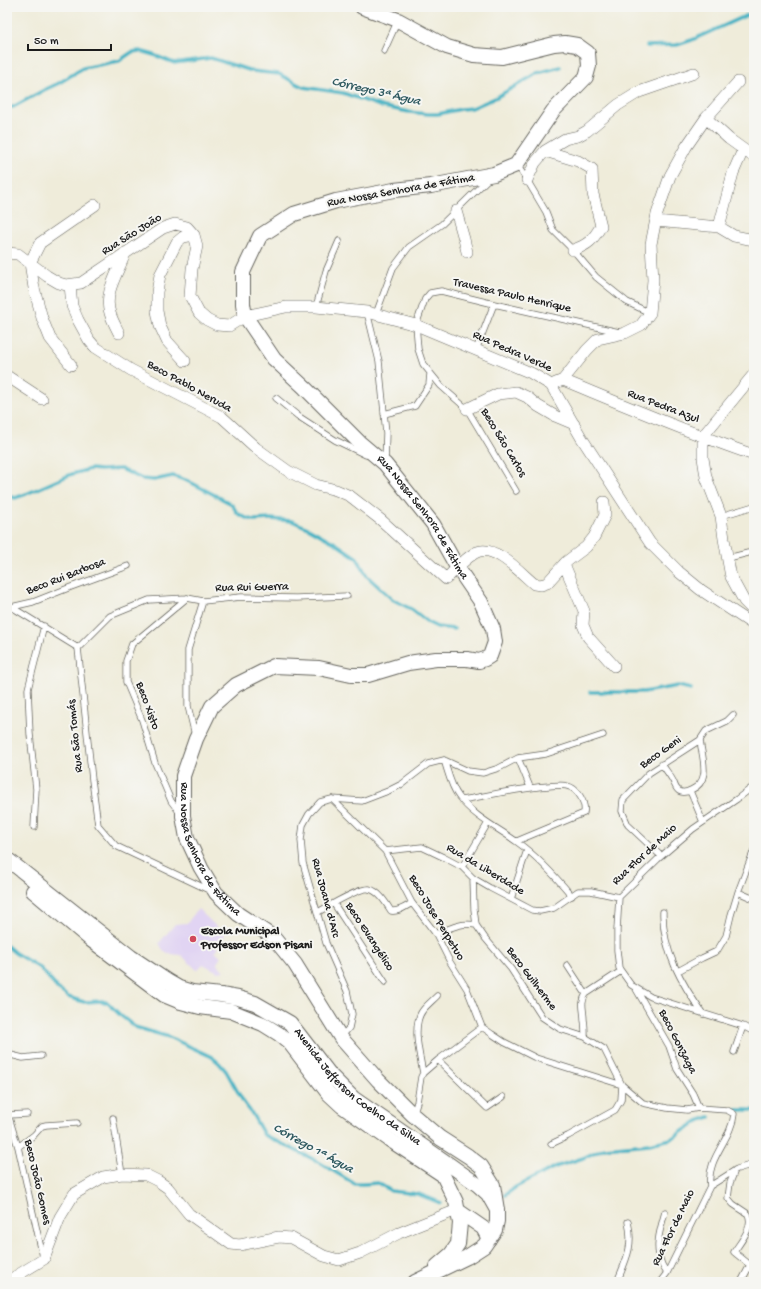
<svg xmlns="http://www.w3.org/2000/svg" width="761" height="1289" viewBox="0 0 761 1289" font-family="'Gochi Hand',sans-serif">
<rect width="100%" height="100%" fill="#f6f6f2"/>
<filter id="ink" filterUnits="userSpaceOnUse"><feTurbulence type="fractalNoise" baseFrequency=".025" numOctaves="2"/><feDisplacementMap in="SourceGraphic" scale="8" xChannelSelector="R" yChannelSelector="G"/><feConvolveMatrix kernelMatrix="1 2 1 2 8 2 1 2 1" color-interpolation-filters="sRGB"/></filter>
<filter id="wash" filterUnits="userSpaceOnUse"><feTurbulence type="fractalNoise" baseFrequency=".012" numOctaves="4" result="noise"/><feDisplacementMap in="SourceGraphic" scale="16" xChannelSelector="R" yChannelSelector="G"/><feGaussianBlur stdDeviation="0.9" result="paint"/><feColorMatrix in="noise" values="0 0 0 0 0 0 0 0 0 0 0 0 0 0 0 0 0 1.4 0 .05"/><feComposite in="paint" operator="in"/></filter>
<g filter="url(#wash)">
<rect width="100%" height="100%" fill="#efecda"/>
<path fill="#e1d4f3" d="M198 909 225 935 217 947 218 949 215 952 221 957 217 963 224 971 218 972 203 964 197 970 181 955 169 954 163 950 159 943 175 924 187 923Z"/>
<g fill="none" stroke-linecap="round" stroke-linejoin="round">
<path stroke="#47b3c4" stroke-width="3.5" d="M647 46 677 45 692 40 754 12
M7 107H13L44 90 59 83 83 68 119 61 132 52 140 51 154 55 174 63 211 58 252 71 279 74 303 87 343 93 383 107 409 112 428 114H438L461 109 472 108 495 98 538 73 560 67
M7 495 15 498 26 494 72 474 90 469 101 470 121 469 142 479 154 480 173 476 188 481 228 502 233 506 237 513 246 518 254 520 271 519 292 521 308 528 335 543 357 558 367 576 392 599 411 609 429 623 437 627 454 629
M590 692H644L678 686 691 689
M7 946 15 953 40 968 58 989 68 997 84 1002 102 1001 108 1003 120 1015 135 1027 169 1037 212 1057 219 1063 226 1071 244 1103 251 1112 264 1135 315 1160 355 1184H364L378 1183 391 1191 418 1194 441 1203
M736 1110H754
M505 1195 516 1187 555 1167 583 1158 604 1148 649 1144 671 1139 698 1121 710 1117"/>
</g>
</g>
<g filter="url(#ink)">
<g fill="none" stroke-linecap="round" stroke-linejoin="round">
<g stroke="#66655e" stroke-width="7">
<path id="service" d="M384 51 398 20
M517 165 527 180 546 212 553 230 573 250 596 277 627 302 650 313
M316 307 326 271 339 241
M367 312 379 361 386 433 385 462
M376 314 393 268 409 247 442 224 489 178
M476 350 494 304
M276 398 298 416 335 440 366 455
M384 414 415 406 429 385 430 374
M516 491 467 409 441 386 423 364 418 349 416 325 425 299 430 293 441 291 494 304 619 332
M721 516 754 506
M728 558 748 553
M203 601 187 598 149 600 110 616 78 648 92 780 98 825 116 846 211 891
M10 606 78 648
M7 608 33 602 71 587 128 566
M195 735 188 706V650L203 601 241 597 296 598 347 596
M518 758 530 787
M444 760C448 772 451 787 459 797 474 817 498 828 517 842 537 856 556 877 572 896
M662 764C666 771 671 776 674 783 675 786 676 789 679 791 682 793 687 792 691 790 712 781 702 758 700 740
M754 786 737 799 693 829 658 859 619 897 617 930V950L619 968 631 985 651 997 743 1026 754 1032
M690 791 703 822
M332 799 385 851 422 847 443 857 462 867 473 878 490 888 532 910 540 911 554 908 578 891H591L619 897
M462 800C491 795 519 788 549 786 554 786 562 784 567 786 578 788 586 803 584 813L517 841
M180 813 171 801 155 763 142 720 126 682V661L132 644 187 598
M34 827 36 789 30 734 28 689 44 626
M385 851 412 903 436 934 450 962 467 989 482 1027 492 1034 504 1042 536 1058 622 1085 643 1103 667 1108 687 1110 699 1108 727 1110 734 1114C732 1139 706 1158 710 1186
M661 856 628 825 622 811 623 800 649 773 700 740 706 731 727 721 733 715
M462 867 488 823
M473 878 474 909 476 925 485 938 511 969 542 1017 560 1029 585 1037 604 1049 622 1085 621 1100 615 1110 568 1136 551 1144
M738 892 754 899
M511 899 527 850
M334 904 385 982
M318 912C327 907 360 887 369 889 379 891 386 903 391 911 399 912 405 907 412 903
M663 912C662 950 682 984 703 1014
M436 934C450 928 461 922 476 925
M567 965 586 994
M678 971 702 958 717 951 726 936 731 915 738 892 754 850
M636 989 669 1046 677 1069 693 1094 699 1108
M341 1037 349 1028 352 1014 347 991 326 943 303 863 301 840 303 825 309 814 320 802 332 799 362 801 388 791 402 784 428 764 444 760 468 771 483 773 499 768 518 758 546 754 603 735
M585 1037C585 1031 585 1025 584 1020 584 1010 580 1003 586 994L621 971
M734 1052 743 1026
M7 1054 23 1058 41 1056
M438 1060 487 1108 503 1097
M423 1073C420 1056 411 1025 423 1010 427 1005 432 1001 437 996
M7 1111 18 1147 43 1257
M9 1115 27 1114
M413 1115 417 1102 421 1077 423 1073 438 1060 482 1027
M113 1118 122 1174
M18 1147 34 1135 42 1126 46 1125 77 1123
M735 1170 730 1183 728 1198 733 1204 748 1214C754 1227 741 1241 734 1252L750 1265
M665 1212C661 1227 654 1246 661 1262 662 1266 665 1270 667 1273
M617 1282C626 1260 634 1246 628 1222
M660 1282 667 1273 710 1186 737 1169 754 1164
M741 1282 750 1265 754 1260"/>
</g>
<g stroke="#66655e" stroke-width="12">
<path id="minor" d="M706 118 729 139 754 157
M545 151 578 161 592 169 593 194 601 226C593 240 588 245 573 250
M527 180 535 163 545 151 565 139 578 136 587 131 618 105 639 92 694 73
M456 211 464 239 467 252
M656 221 719 227 734 236 754 240
M719 227 733 173 743 150
M7 253 18 254 47 276 59 283 66 285 81 283 163 228 175 224 187 227 194 235 197 246 192 269 190 296 199 313 207 320 217 325 229 326 245 316 286 307H316L367 312 416 325 531 373 551 385 581 437 650 543 679 572 701 590 754 625
M70 285 72 306 78 320 89 340 95 347 131 370 222 417 256 448 288 471 316 485 336 490 350 496 381 520 446 579C454 571 466 557 477 552 495 544 521 573 534 584L541 585 547 583 566 562 586 547 594 537 605 515 604 502
M119 333C116 327 112 320 110 313 103 293 119 272 125 253
M185 361 167 341 160 326 157 311V292L160 275 177 242 183 237 194 235
M71 365 50 338 42 318 34 288 30 263 40 243 95 205
M754 374 703 436V458L706 477 721 516 724 539 731 577 744 601 754 611
M7 376 42 399
M563 380C626 406 689 433 754 455
M551 385 563 380 587 350 598 339 625 333 641 325 650 313 653 280 651 244 657 214 670 176 686 147 706 118 738 82
M467 409 498 394 516 392 527 397 538 406 555 416 574 424
M564 564 584 611 583 625 588 637 614 666
M9 1282 13 1278 44 1259 60 1217 74 1194 103 1177 122 1174 146 1175 158 1181 168 1188 189 1214 231 1244 240 1245 279 1237 291 1238 324 1256 339 1260 360 1253 399 1233 457 1210"/>
</g>
<g stroke="#66655e" stroke-width="16">
<g id="tertiary">
<path id="s1" d="M362 7 398 20 447 47 474 55 502 57 554 44 565 43 577 45 588 53 589 66 586 77 553 111 516 165 494 174 431 186 394 190 336 201 294 214 260 236 243 272V304L245 316 274 359 305 388 359 442 385 464 433 524 457 567 481 602 493 629 495 642 490 656 485 659 479 661 467 659H436L408 663 368 675H351L319 668 274 666 236 685 212 706 196 739 183 776V816L187 838 201 868 216 893 238 914 273 937 295 964 341 1038 378 1080 413 1115 440 1138 468 1156 481 1166 493 1185 497 1210"/>
<path id="s2" d="M7 859 131 957 167 981 179 988 192 992 221 995 238 998 255 1003 290 1023 331 1076 353 1098 450 1165 478 1185 488 1194 497 1210V1221L495 1230 484 1246 467 1257 415 1282"/>
<path d="M33 891 91 940 164 995 181 1002 200 1007 231 1011 263 1024 279 1034 289 1042 328 1093 342 1106 390 1140 443 1175 456 1202 460 1223 458 1244 451 1254 437 1266"/>
<path d="M457 1210 483 1228 489 1239"/>
</g>
</g>
<use href="#service" stroke="#fff" stroke-width="5.5"/>
<use href="#minor" stroke="#fff" stroke-width="11"/>
<use href="#tertiary" stroke="#fff" stroke-width="14"/>
</g>
</g>
<circle fill="#d1495b" stroke="#f6f6f2" stroke-width="1.5" cx="193" cy="939" r="4"/>
<g text-anchor="middle" dominant-baseline="central" stroke-width="4" stroke-linejoin="round" paint-order="stroke">
<g font-size="12" fill="#1c1c1c" stroke="#f6f6f2">
<text transform="translate(401 191) rotate(-10)">Rua Nossa Senhora de Fátima</text>
<text transform="translate(132 235) rotate(-32)">Rua São João</text>
<text transform="translate(512 296) rotate(13)">Travessa Paulo Henrique</text>
<text transform="translate(512 352) rotate(24)">Rua Pedra Verde</text>
<text transform="translate(189 387) rotate(29)">Beco Pablo Neruda</text>
<text transform="translate(663 407) rotate(21)">Rua Pedra Azul</text>
<text transform="translate(503 443) rotate(59)">Beco São Carlos</text>
<text stroke="none"><textPath href="#s1" startOffset="1001">Rua Nossa Senhora de Fátima</textPath></text>
<text transform="translate(66 577) rotate(-21)">Beco Rui Barbosa</text>
<text transform="translate(252 588) rotate(-1)">Rua Rui Guerra</text>
<text transform="translate(147 706) rotate(70)">Beco Xisto</text>
<text transform="translate(76 736) rotate(-96)">Rua São Tomás</text>
<text transform="translate(661 753) rotate(-35)">Beco Geni</text>
<text stroke="none"><textPath href="#s1" startOffset="1613">Rua Nossa Senhora de Fátima</textPath></text>
<text transform="translate(645 855) rotate(-43)">Rua Flor de Maio</text>
<text transform="translate(485 870) rotate(31)">Rua da Liberdade</text>
<text transform="translate(325 898) rotate(75)">Rua Joana d'Arc</text>
<text transform="translate(436 918) rotate(59)">Beco Jose Perpetuo</text>
<text transform="translate(369 937) rotate(57)">Beco Evangélico</text>
<text transform="translate(531 979) rotate(53)">Beco Guilherme</text>
<text transform="translate(677 1042) rotate(63)">Beco Gonzaga</text>
<text stroke="none"><textPath href="#s2" startOffset="427">Avenida Jefferson Coelho da Silva</textPath></text>
<text transform="translate(37 1182) rotate(77)">Beco João Gomes</text>
<text transform="translate(674 1228) rotate(-64)">Rua Flor de Maio</text>
</g>
<g font-size="12" font-weight="bold" fill="#1c1c1c" stroke="#f6f6f2" text-anchor="start">
<text x="201" y="932">Escola Municipal<tspan x="201" dy="14">Professor Edson Pisani</tspan></text>
</g>
<g font-size="13" font-style="italic" fill="#2d585f" stroke="#f6f6f2">
<text transform="translate(376 92) rotate(13)">Córrego 3ª Água</text>
<text transform="translate(313 1149) rotate(29)">Córrego 1ª Água</text>
</g>
</g>
<rect width="761" height="1289" fill="none" stroke="#f6f6f2" stroke-width="24"/>
<path d="M28 44v6h83v-6" fill="none" stroke="#1c1c1c" stroke-width="2"/>
<text x="34" y="44" font-size="12" fill="#1c1c1c" stroke="#f6f6f2" stroke-width="3" paint-order="stroke">50 m</text>
</svg>
